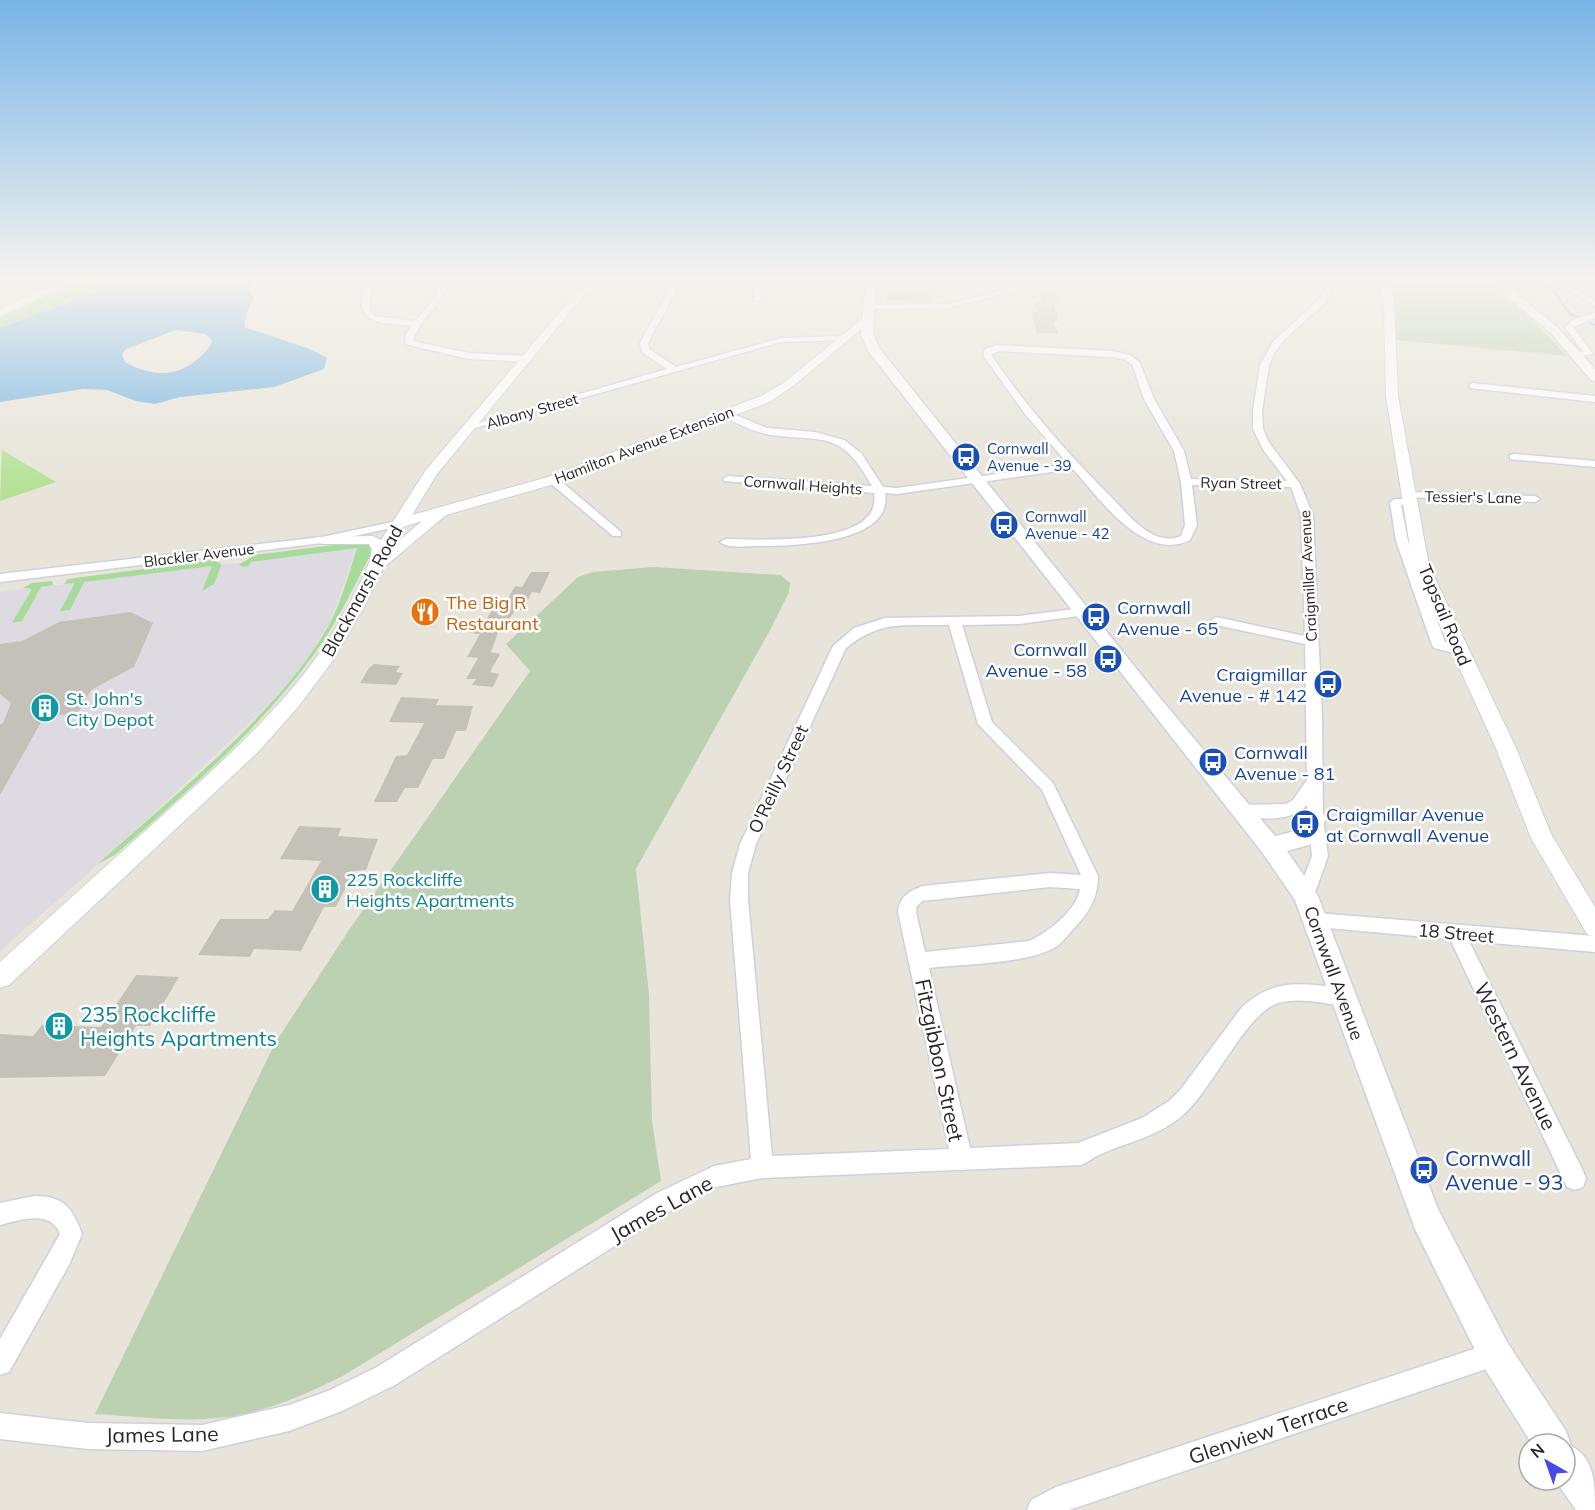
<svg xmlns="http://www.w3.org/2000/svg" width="1595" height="1510" viewBox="0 0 1595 1510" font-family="Mulish,sans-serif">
<rect width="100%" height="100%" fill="#e8e4d9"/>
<path fill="#dddae1" d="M357 548 329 624 304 664 268 705 122 843 0 951V592Z"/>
<path fill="#e9e4ca" d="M0 280 54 286 0 310Z"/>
<path fill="#a6db9a" d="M85 279H132L0 328V318Z
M358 542 370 545 371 554C353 588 336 625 312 657 257 732 185 793 116 854L98 864C171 798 282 710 329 625 341 602 349 574 357 548L251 562 249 566 243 567 239 565 254 555Z
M212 560 220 563 221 566 214 584 202 591 212 566 84 582 70 610 60 611 75 583 64 584 68 579Z
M52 581 53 585 41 587 22 621 12 623 32 589 23 588 32 583Z"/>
<path fill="#bcd1b2" d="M1383 279H1484L1524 311 1567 356 1396 340 1390 288Z
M653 567 781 575 790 583 789 592 769 632 636 869 649 995 652 1121 661 1181 341 1377C298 1398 254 1417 205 1419 169 1421 131 1416 95 1414L275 1043 349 930 530 671 506 644 578 577 593 572Z"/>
<path fill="#b5e196" d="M2 450 56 482 0 501Z"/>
<path fill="#74b3e2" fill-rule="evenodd" d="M132 279H256L250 283 249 290 254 297 246 315 244 327 310 349 327 358 324 369 274 387 180 397 155 404 136 401 107 390 83 389 0 402V328ZM176 330 205 334 212 340C211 347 206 351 201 356 179 378 151 377 125 362L122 354 126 349Z"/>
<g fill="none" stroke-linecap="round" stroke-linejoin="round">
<path stroke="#74b3e2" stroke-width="2" d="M1535 279 1556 294 1570 314 1595 325"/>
</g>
<path fill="#c4c2b8" d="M887 290H931L932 302 887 301Z
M1039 291H1056L1061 303H1053L1059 321H1053L1058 333H1037L1031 312H1038L1034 302H1042Z
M531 572H550L540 593 532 592 523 610 516 609 504 627H500L491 652 500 654 490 672 499 674 493 687 472 685 476 679H466L478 658 467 657 480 634 470 633 477 619 486 620 496 603 505 604 515 586 522 587Z
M130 612 153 623 134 667 91 690 78 713 44 717 0 795V725L3 723 11 703 0 694V644L22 641 59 622Z
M374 664 400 666 396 672 403 673 396 685 360 683 369 668Z
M401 697 439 699 436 705 473 706 466 731H456L444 759H433L418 788H405L397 802H374L396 756 407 755 424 723 389 722Z
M299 826 341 828 338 836 378 839 366 870 354 871 336 907H324L301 951 254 949 250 957 198 955 220 919H268L275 910 292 911 321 861 280 859Z
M136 975 179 977 150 1026H136L105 1076 0 1078V1034L33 1036 42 1025 101 1027Z"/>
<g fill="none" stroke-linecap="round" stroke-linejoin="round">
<g stroke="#cfcfdf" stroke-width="3">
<path id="minor" d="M380 279H392L374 286C369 294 366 308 374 316L415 321 434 299 440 284 430 279H441L448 283C442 307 419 318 413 341L469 353 527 356 531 359 527 362 469 359 405 344 406 334 412 326C395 323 364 327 362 305 361 295 363 291 368 282Z
M675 279H682L648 343 649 349 676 367 781 338 845 336 849 338 845 340 781 342 461 432V428L667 369 642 352 640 343Z
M754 279H762L761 299 757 301 753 299Z
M1046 279H1059L949 308 869 309 865 307 869 305 949 304Z
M1333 279H1340L1324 304 1286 338 1275 352 1269 365 1262 411 1263 429 1268 441 1300 484 1313 515 1322 718 1323 819 1328 856 1312 901 1306 903 1300 901 1297 896 1312 856 1307 805C1291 823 1256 820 1234 813L1232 809 1234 805 1286 804 1293 800 1307 780 1305 644 1216 625 1210 621 1216 617 1305 636 1301 515 1291 487 1192 485 1197 525 1190 540C1144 563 1100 499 1073 469L897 494 885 493C894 545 788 546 756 546 746 546 728 549 720 542L726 539C757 539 884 548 874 493L724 481 723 479 728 476 872 486C841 430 826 442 771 435 753 432 738 424 723 416L721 414 726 411 767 428 815 432 844 440 861 453 883 487 897 488 1068 464 1025 414 983 355 985 349 997 345 1112 351 1130 355 1140 363 1154 399 1184 451 1191 479 1287 481 1264 451 1253 429V411L1260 365 1273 342 1318 300ZM998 351 1112 357 1124 359 1132 364 1144 399 1174 451 1181 482 1185 525 1181 536C1172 540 1163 539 1154 535 1137 527 1123 509 1110 496 1066 452 1026 406 991 355Z
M1551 279H1560L1595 301V306Z
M1584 279H1593L1595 286Z
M1595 313V318L1573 327 1593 354 1576 357V353L1583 352 1565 327 1572 320Z
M1473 383 1595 396V402L1470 388V384Z
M1514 454 1595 461V467L1510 459V455Z
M549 478H557L621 532V536H613L549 482Z
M1411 492 1535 496 1540 499 1535 502 1407 497V493Z
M1412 499 1416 500V504L1401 505 1408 541 1445 642 1463 647 1465 650 1463 653 1458 654 1434 648 1432 645 1396 541 1390 502 1395 499Z
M397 521 401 522V526L322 543 0 582V574L322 537Z
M1082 608 1086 609V615L1019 624 962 625 992 722 1053 783 1098 876C1098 895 1091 910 1077 925 1071 931 1064 941 1057 946 1031 964 962 964 929 968L970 1148 1078 1143 1142 1118 1169 1101 1181 1089 1242 1007C1275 977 1303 984 1343 988L1350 991 1352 997 1350 1003 1343 1006C1323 1003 1299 997 1279 1003 1247 1011 1212 1090 1184 1114 1160 1136 1130 1141 1101 1154 1094 1157 1088 1162 1081 1165L762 1178 716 1187 673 1209 395 1385 342 1411 289 1431 202 1451 88 1449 0 1439V1413L88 1423 202 1425 289 1405 328 1391 377 1367 657 1193 714 1166 751 1159 730 900 732 873 740 844 833 646 854 628 885 618 1019 616ZM949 625 978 724 1042 790 1081 875 1050 873 923 886C909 891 900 896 898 912L949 1149 772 1156 748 900V873L756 844 846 648C882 619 905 626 949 625ZM1050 887 1080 889C1078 909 1046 934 1029 941L925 952 916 912 917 906 922 901Z
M1317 913 1595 936V952L1469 941 1583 1171 1586 1179 1583 1187 1575 1190 1567 1187 1450 939 1317 927 1311 925 1308 920 1311 915Z
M34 1196C64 1196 72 1207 82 1234L69 1265 9 1372 0 1375V1339L60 1234C51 1209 20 1220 0 1225V1203Z
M1495 1342 1504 1345 1507 1354 1504 1363 1495 1366 1069 1510H1027L1031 1500 1056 1487Z"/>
</g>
<g stroke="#cfcfdf" stroke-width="2">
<path id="tertiary" d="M67 279H80L0 316V309Z
M588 279H597L437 474 412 515 548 477 761 396 785 382 863 318 872 320 793 386 769 402 558 483 446 515 383 568 363 609 331 663 298 707 258 752 9 985 0 988V962C54 913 108 864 162 816 234 751 308 687 352 599 360 582 370 567 372 549L369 544H322L315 540 317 537 373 536 381 540 426 470ZM422 521 395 544 403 527Z
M1375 279H1384L1391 288 1394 304 1398 396 1429 566 1515 746 1552 836 1595 907V937L1587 934 1531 838 1495 746 1413 566 1386 396 1384 304 1381 288Z"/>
</g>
<g stroke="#cfcfdf" stroke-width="3">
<path id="secondary" d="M866 279H876L873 334 879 348 1151 687 1275 836 1296 831 1307 813 1315 810 1323 813 1326 819 1312 844 1287 851 1318 896 1438 1209 1507 1342 1566 1431 1571 1446C1595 1457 1595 1486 1595 1510H1576L1555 1480H1565V1444H1532L1483 1366 1415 1229 1295 900 1262 852 869 352 861 334Z
M1487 279H1499L1558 328 1595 369V381L1591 380 1550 332Z"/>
</g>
<use href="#minor" fill="#fff" fill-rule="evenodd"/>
<use href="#tertiary" fill="#fff" fill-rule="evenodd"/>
<use href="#secondary" fill="#fff" fill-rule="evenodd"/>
</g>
<linearGradient id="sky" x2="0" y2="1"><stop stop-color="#79b4e6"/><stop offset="0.57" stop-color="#f5f3ee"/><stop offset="1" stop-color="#f5f3ee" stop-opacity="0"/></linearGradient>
<rect width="1595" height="491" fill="url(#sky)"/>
<defs>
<g id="bus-disc" transform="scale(1.5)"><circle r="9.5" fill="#1a4fb4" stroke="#fff"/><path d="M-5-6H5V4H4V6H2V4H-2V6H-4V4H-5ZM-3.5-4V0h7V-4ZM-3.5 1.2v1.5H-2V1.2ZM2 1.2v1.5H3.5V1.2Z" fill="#fff"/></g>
<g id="restaurant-disc" transform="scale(1.5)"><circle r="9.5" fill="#e8710a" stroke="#fff"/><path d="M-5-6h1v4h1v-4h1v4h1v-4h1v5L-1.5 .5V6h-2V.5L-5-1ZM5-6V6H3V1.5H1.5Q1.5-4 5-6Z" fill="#fff"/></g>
<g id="building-disc" transform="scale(1.5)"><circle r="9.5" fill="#0f9aa8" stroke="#fff"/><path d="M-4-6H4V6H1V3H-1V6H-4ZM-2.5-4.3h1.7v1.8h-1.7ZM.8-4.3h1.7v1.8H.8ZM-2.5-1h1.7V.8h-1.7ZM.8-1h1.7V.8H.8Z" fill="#fff"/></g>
</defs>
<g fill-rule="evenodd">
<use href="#bus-disc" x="966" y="457"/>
<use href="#bus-disc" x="1004" y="525"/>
<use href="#restaurant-disc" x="425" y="612"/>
<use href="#bus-disc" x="1096" y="617"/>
<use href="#bus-disc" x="1108" y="659"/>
<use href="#bus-disc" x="1328" y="684"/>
<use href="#building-disc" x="45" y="708"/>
<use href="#bus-disc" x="1213" y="762"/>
<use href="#bus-disc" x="1305" y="824"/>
<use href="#building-disc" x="325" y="889"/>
<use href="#building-disc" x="59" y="1026"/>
<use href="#bus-disc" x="1424" y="1170"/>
</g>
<g text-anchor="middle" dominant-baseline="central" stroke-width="5" stroke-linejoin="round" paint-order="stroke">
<g font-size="15" fill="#272727" stroke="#fff">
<text transform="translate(532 411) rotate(-16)">Albany Street</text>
<text transform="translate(644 445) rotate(-21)">Hamilton Avenue Extension</text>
<text transform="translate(1241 483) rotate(1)">Ryan Street</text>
<text transform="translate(803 485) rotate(4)">Cornwall Heights</text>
<text transform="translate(1473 497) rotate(1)">Tessier's Lane</text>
<text transform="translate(199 555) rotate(-7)">Blackler Avenue</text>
<text transform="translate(1308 576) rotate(-93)">Craigmillar Avenue</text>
</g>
<g font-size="15" fill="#164399" stroke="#fff" text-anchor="start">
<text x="987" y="448">Cornwall<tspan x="987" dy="17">Avenue - 39</tspan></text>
<text x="1025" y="516">Cornwall<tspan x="1025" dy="17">Avenue - 42</tspan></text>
</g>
<g font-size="18" fill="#272727" stroke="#fff">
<text transform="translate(362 591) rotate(-61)">Blackmarsh Road</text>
<text transform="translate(1445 615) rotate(67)">Topsail Road</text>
<text transform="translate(778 779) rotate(-65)">O'Reilly Street</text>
<text transform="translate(1456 933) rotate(5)">18 Street</text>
<text transform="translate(1334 973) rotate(70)">Cornwall Avenue</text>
</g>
<g font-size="18" fill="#c56008" stroke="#fff" text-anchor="start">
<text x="446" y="602">The Big R<tspan x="446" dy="21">Restaurant</tspan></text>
</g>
<g font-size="18" fill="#164399" stroke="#fff" text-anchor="start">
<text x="1117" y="607">Cornwall<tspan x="1117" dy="21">Avenue - 65</tspan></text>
<text x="1087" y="649" text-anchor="end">Cornwall<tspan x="1087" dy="21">Avenue - 58</tspan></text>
<text x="1307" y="674" text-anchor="end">Craigmillar<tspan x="1307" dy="21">Avenue - # 142</tspan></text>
<text x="1234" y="752">Cornwall<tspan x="1234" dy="21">Avenue - 81</tspan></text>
<text x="1326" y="814">Craigmillar Avenue<tspan x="1326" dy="21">at Cornwall Avenue</tspan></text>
</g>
<g font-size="18" fill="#0d838f" stroke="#fff" text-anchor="start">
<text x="66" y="698">St. John's<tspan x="66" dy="21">City Depot</tspan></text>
<text x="346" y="879">225 Rockcliffe<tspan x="346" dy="21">Heights Apartments</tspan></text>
</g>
<g font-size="21" fill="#0d838f" stroke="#fff" text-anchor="start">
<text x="80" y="1014">235 Rockcliffe<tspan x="80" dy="24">Heights Apartments</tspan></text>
</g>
<g font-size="21" fill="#272727" stroke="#fff">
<text transform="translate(1516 1056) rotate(64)">Western Avenue</text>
<text transform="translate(940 1060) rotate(78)">Fitzgibbon Street</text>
<text transform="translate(661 1208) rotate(-29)">James Lane</text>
<text transform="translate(1268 1430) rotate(-19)">Glenview Terrace</text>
<text transform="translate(162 1434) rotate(-1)">James Lane</text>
</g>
<g font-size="21" fill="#164399" stroke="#fff" text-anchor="start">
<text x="1445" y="1158">Cornwall<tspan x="1445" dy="24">Avenue - 93</tspan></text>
</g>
</g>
<g transform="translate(1547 1462) rotate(320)"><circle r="28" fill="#ffffff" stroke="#a9a9a9" stroke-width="1.5"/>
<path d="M0-4.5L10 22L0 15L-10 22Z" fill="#464ae8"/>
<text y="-9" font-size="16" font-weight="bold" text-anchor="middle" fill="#272727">N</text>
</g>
</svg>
